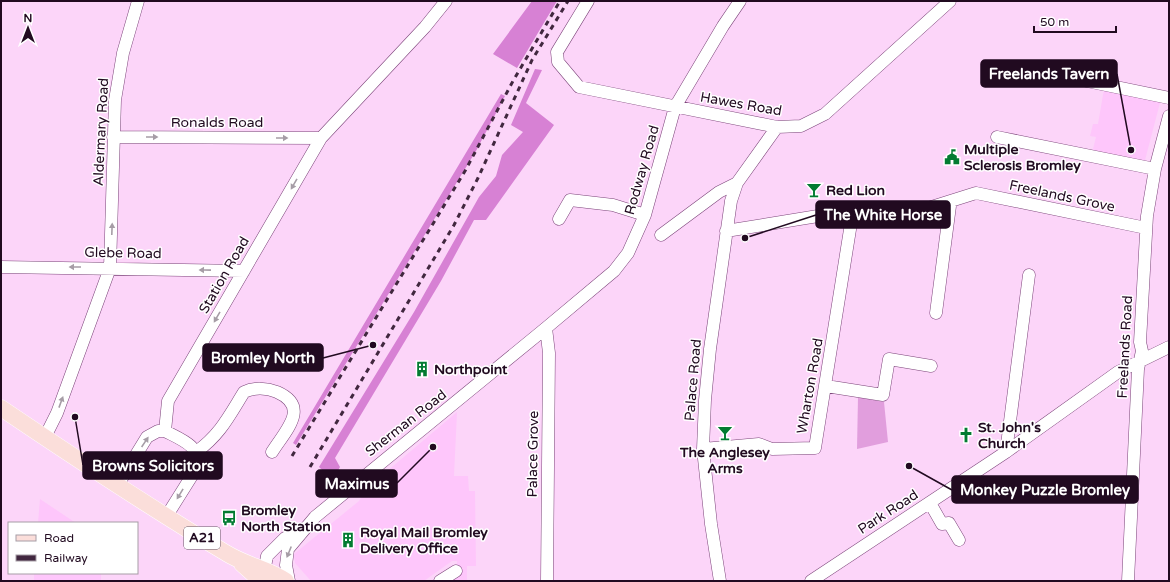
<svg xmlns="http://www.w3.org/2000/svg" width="1170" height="582" viewBox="0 0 1170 582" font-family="'Varela Round',sans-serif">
<rect width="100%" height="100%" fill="#fcd5f9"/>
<path fill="#fec6fb" d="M1104 89 1161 99 1144 164 1092 153 1096 137 1090 136 1093 124H1098Z
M457 412 454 476H468L469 491H475L476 566H467V581H447L457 574V561H452L424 581H311L295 563 294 554 359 501 366 489Z
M40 499 76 523H38Z
M34 573H101V581H34Z"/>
<path fill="#e19edd" d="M858 397 884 402 888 442 857 449Z"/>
<path fill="#d781d4" d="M532 1H557L517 68 493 54Z
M535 69 542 70 526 103 554 125 486 220H474L441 281 335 458 340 467 333 480 319 467 414 312 479 197 496 176 502 155 523 132 511 125Z
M501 94 505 96 476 151 296 445 293 443Z"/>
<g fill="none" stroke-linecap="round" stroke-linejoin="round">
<g stroke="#7b4479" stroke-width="13">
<path id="minor" d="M588 1 557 52 558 62 579 87 777 127 801 126 825 114 950 1
M1019 67 1169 98
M113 137 321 138
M997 137 1155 169
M559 219 570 200 613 205 645 215
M726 231 818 216 852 217 884 216 922 210 976 193 1146 228
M661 235 719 192 737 183
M1 267 244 271
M936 313 950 206 948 203
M546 328 549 353 547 581
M826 386 883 395 889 359 931 366
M165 431 168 401 321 138 425 27 446 1
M45 437 57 413 110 268 115 100 123 53 138 1
M703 449 759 444 772 449 815 448 852 217
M196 452C220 435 229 416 244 392 254 387 267 388 277 392 311 407 285 431 272 452
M1006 452 1029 275
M117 486 147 437 158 431H165C180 439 201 446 198 466L166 517
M930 503 942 524 949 523 959 540
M263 578 267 556 285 538 305 528
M289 581 286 565 288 549 315 517 546 328 614 271 628 253 645 215 675 107 723 26 740 1
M440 581 456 571
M720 581 711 524 703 449 705 400 710 349 731 201 737 183 777 127
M811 581 1006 452 1118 372 1169 347
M1128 581 1138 369 1142 351 1140 342 1147 216 1155 169 1169 116"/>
</g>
<g stroke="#fff" stroke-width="17">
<path id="major" d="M1 408C75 458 149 507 226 553 245 565 266 568 286 581
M242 564 261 581"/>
</g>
<use href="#minor" stroke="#fff" stroke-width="12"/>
<use href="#major" stroke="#fbdeda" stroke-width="16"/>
<path stroke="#41273f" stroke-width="3" stroke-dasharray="5 5" stroke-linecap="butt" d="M292 456 465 171 513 81 560 1
M310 467 454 225 478 178 532 60 568 1"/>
</g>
<defs><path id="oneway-solid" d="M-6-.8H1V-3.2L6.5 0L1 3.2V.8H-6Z"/></defs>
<g fill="#a69da6">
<use href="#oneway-solid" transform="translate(152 137)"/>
<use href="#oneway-solid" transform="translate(282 138)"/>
<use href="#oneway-solid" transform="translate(294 184) rotate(120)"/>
<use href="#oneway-solid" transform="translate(112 229) rotate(-88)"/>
<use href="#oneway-solid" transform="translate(75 267) rotate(-180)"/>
<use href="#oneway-solid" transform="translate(205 270) rotate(-179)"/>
<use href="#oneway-solid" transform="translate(217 317) rotate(120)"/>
<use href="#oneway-solid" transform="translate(61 402) rotate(-70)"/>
<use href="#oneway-solid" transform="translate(145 442) rotate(-56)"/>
<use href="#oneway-solid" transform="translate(180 494) rotate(121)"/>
<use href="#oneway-solid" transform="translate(289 552) rotate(112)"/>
</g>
<defs>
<g id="civic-bare" transform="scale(1.2)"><path d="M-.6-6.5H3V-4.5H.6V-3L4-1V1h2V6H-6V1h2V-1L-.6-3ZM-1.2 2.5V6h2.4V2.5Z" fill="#037b32" stroke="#fff" stroke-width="2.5" paint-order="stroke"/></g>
<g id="bar-bare" transform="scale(1.2)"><path d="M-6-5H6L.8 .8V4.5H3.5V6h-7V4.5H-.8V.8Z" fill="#037b32" stroke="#fff" stroke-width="2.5" paint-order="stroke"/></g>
<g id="building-bare" transform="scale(1.2)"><path d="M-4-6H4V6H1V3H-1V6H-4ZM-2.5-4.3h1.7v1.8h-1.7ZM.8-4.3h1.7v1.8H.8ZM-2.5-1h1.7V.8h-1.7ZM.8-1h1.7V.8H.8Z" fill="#037b32" stroke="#fff" stroke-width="2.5" paint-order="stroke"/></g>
<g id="church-bare" transform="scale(1.2)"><path d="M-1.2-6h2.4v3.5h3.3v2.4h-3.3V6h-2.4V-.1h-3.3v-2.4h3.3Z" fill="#037b32" stroke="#fff" stroke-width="2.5" paint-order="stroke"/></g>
<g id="bus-bare" transform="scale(1.2)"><path d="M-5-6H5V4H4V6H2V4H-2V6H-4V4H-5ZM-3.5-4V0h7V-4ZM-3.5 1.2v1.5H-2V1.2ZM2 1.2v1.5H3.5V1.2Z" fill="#037b32" stroke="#fff" stroke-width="2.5" paint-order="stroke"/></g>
</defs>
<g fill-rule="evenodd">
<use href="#civic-bare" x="952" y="157"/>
<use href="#bar-bare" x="814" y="190"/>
<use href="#building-bare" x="422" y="369"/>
<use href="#bar-bare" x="725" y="433"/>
<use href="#church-bare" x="966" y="435"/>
<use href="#bus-bare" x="229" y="518"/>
<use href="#building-bare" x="348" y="540"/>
</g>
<g text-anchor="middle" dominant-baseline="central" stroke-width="3" stroke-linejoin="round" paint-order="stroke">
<rect fill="#fff" stroke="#645463" stroke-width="1" x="184" y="527" width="36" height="22" rx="3"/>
<g font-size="13" font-weight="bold" fill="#210a20">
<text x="202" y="538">A21</text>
</g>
<g font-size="14" fill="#210a20" stroke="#fff">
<text transform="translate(741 104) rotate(10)">Hawes Road</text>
<text x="217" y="122">Ronalds Road</text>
<text transform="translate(101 132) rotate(-87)">Aldermary Road</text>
<text transform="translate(642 170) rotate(-74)">Rodway Road</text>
<text transform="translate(1062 196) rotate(12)">Freelands Grove</text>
<text transform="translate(123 253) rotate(1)">Glebe Road</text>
<text transform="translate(224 275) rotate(-60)">Station Road</text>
<text transform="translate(1125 347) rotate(-87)">Freelands Road</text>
<text transform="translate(693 380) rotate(-85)">Palace Road</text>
<text transform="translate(810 386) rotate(-80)">Wharton Road</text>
<text transform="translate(406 423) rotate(-38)">Sherman Road</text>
<text transform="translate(533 454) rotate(-89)">Palace Grove</text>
<text transform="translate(888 512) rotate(-33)">Park Road</text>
</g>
<g font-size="14" font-weight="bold" fill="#210a20" stroke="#fff" text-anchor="start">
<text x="964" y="149">Multiple<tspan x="964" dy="16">Sclerosis Bromley</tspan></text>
<text x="826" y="190">Red Lion</text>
<text x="434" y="369">Northpoint</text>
<text x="978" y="427">St. John's<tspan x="978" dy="16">Church</tspan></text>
<text x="725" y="452" text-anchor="middle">The Anglesey<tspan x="725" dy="16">Arms</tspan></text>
<text x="241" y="510">Bromley<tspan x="241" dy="16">North Station</tspan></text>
<text x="360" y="532">Royal Mail Bromley<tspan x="360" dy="16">Delivery Office</tspan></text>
</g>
</g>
<path fill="none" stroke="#210a20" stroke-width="1.5" d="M1131 150L1117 74M745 238L816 215M373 345L323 358M75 417L83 465M433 447L397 483M909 466L952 490"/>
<g fill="#210a20" stroke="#fff" stroke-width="1.5">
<circle cx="1131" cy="150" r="4"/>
<circle cx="745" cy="238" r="4"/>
<circle cx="373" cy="345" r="4"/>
<circle cx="75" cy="417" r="4"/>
<circle cx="433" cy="447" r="4"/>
<circle cx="909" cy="466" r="4"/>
</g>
<g fill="#210a20" stroke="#210a20" stroke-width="1.5">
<rect x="981" y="60" width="136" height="27" rx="4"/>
<rect x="816" y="201" width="134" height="27" rx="4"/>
<rect x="203" y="344" width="120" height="27" rx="4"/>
<rect x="83" y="452" width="139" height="27" rx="4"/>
<rect x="316" y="470" width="81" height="27" rx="4"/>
<rect x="952" y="476" width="186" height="27" rx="4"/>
</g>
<g font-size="15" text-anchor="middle" font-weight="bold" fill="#fff">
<text x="1049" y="79">Freelands Tavern</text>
<text x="883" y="220">The White Horse</text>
<text x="263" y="363">Bromley North</text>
<text x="153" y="471">Browns Solicitors</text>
<text x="357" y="489">Maximus</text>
<text x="1045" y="495">Monkey Puzzle Bromley</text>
</g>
<rect width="1170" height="582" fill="none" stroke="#210a20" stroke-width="4"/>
<rect x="8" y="522" width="130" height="52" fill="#ffffff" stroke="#a69da6"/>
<rect x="16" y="535" width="20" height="6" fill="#fbdeda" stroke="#a69da6"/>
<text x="44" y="542" font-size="12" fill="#210a20">Road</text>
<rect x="16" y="555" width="20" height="6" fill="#41273f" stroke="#a69da6"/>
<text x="44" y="562" font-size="12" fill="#210a20">Railway</text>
<g transform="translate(28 28)" stroke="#ffffff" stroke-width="3" paint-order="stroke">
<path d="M0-3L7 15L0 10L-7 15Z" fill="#210a20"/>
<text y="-6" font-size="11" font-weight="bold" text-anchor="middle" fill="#210a20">N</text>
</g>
<path d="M1034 26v6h82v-6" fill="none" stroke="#210a20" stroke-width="2"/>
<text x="1040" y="26" font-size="12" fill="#210a20" stroke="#ffffff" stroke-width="3" paint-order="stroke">50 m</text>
</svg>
